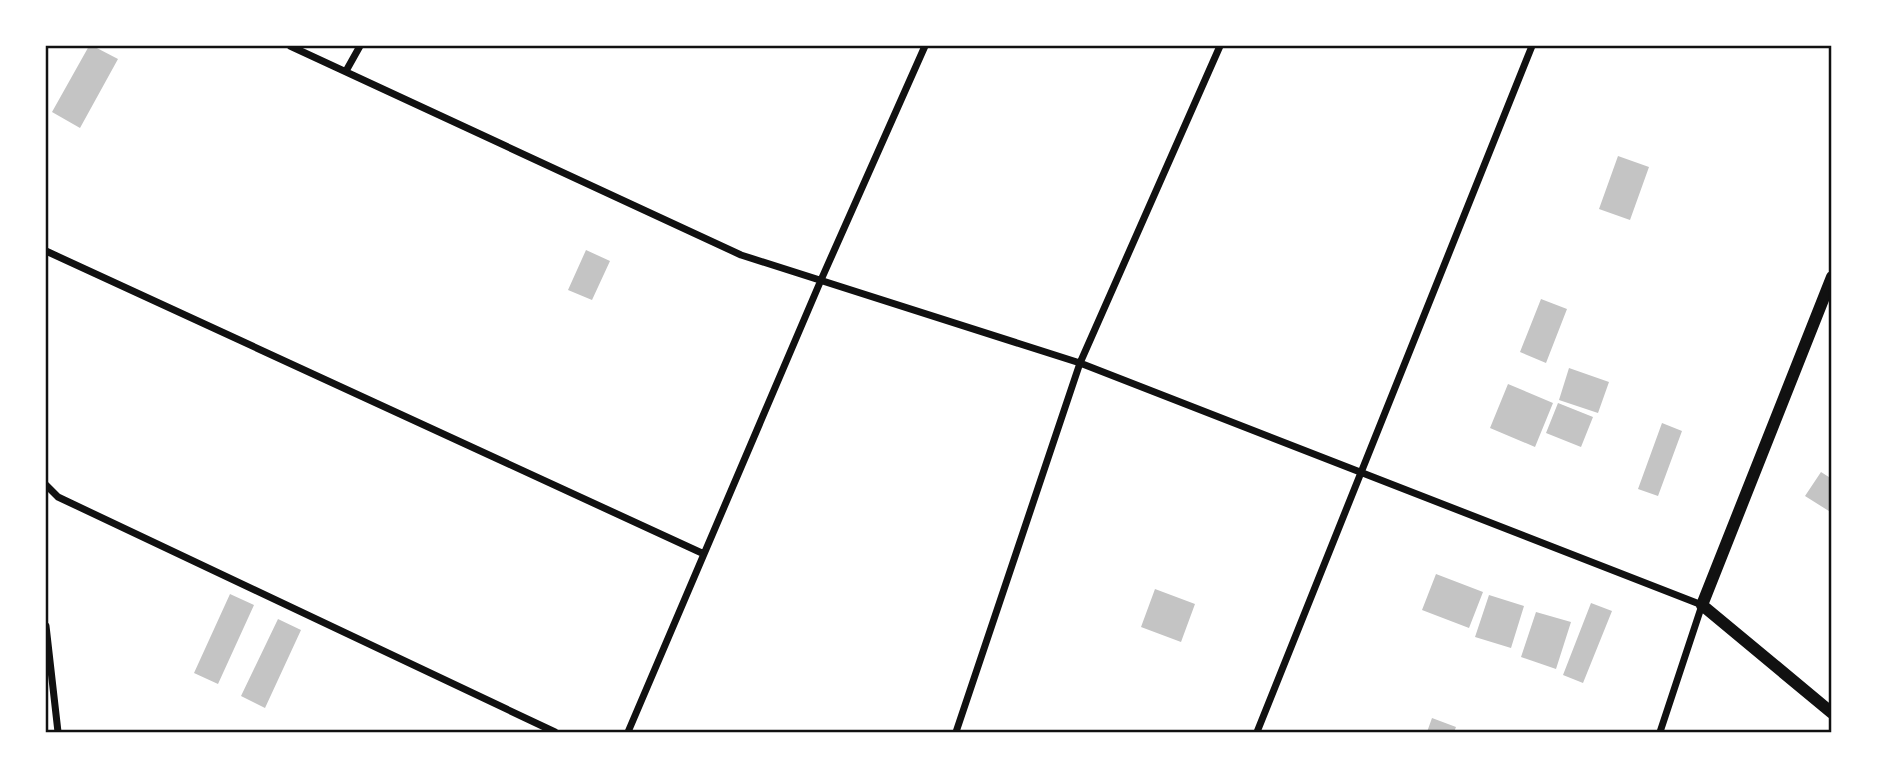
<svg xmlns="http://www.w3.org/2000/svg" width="1877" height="778" viewBox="0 0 1877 778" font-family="Roboto,sans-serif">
<rect width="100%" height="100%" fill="#fff"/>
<path fill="#c4c4c4" d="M89 46H93L118 59 80 128 52 112Z
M1618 156 1649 167 1630 220 1599 209Z
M586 250 610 261 592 300 568 290Z
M1541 299 1567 309 1546 363 1520 352Z
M1569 368 1609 382 1598 413 1559 400Z
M1508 384 1553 403 1535 447 1490 428Z
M1558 403 1593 417 1581 447 1546 433Z
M1662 423 1682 431 1658 496 1638 489Z
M1821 472 1832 479V513L1805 496Z
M1436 574 1483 592 1469 628 1422 610Z
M1155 589 1195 604 1181 642 1141 627Z
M230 594 254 605 218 684 194 673Z
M1489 595 1524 606 1511 648 1475 637Z
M1591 603 1612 611 1583 683 1563 675Z
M1536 612 1571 622 1556 669 1521 657Z
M278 619 301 630 265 708 241 696Z
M1432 718 1456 727 1454 732H1427Z"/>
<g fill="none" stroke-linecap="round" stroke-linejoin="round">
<path stroke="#111" stroke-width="7" d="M290 46 741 255 1080 363 1702 605 1660 732
M346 71 360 46
M46 251 704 554
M46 485 58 497 555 732
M46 626 58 732
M628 732 821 280 925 46
M956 732 1080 363 1220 46
M1257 732 1532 46"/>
<path stroke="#111" stroke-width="12" d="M1832 277 1702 605 1832 713"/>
</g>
<rect width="1877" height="778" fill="none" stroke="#ffffff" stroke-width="94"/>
<rect x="47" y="47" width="1783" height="684" fill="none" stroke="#111" stroke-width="2.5"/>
</svg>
